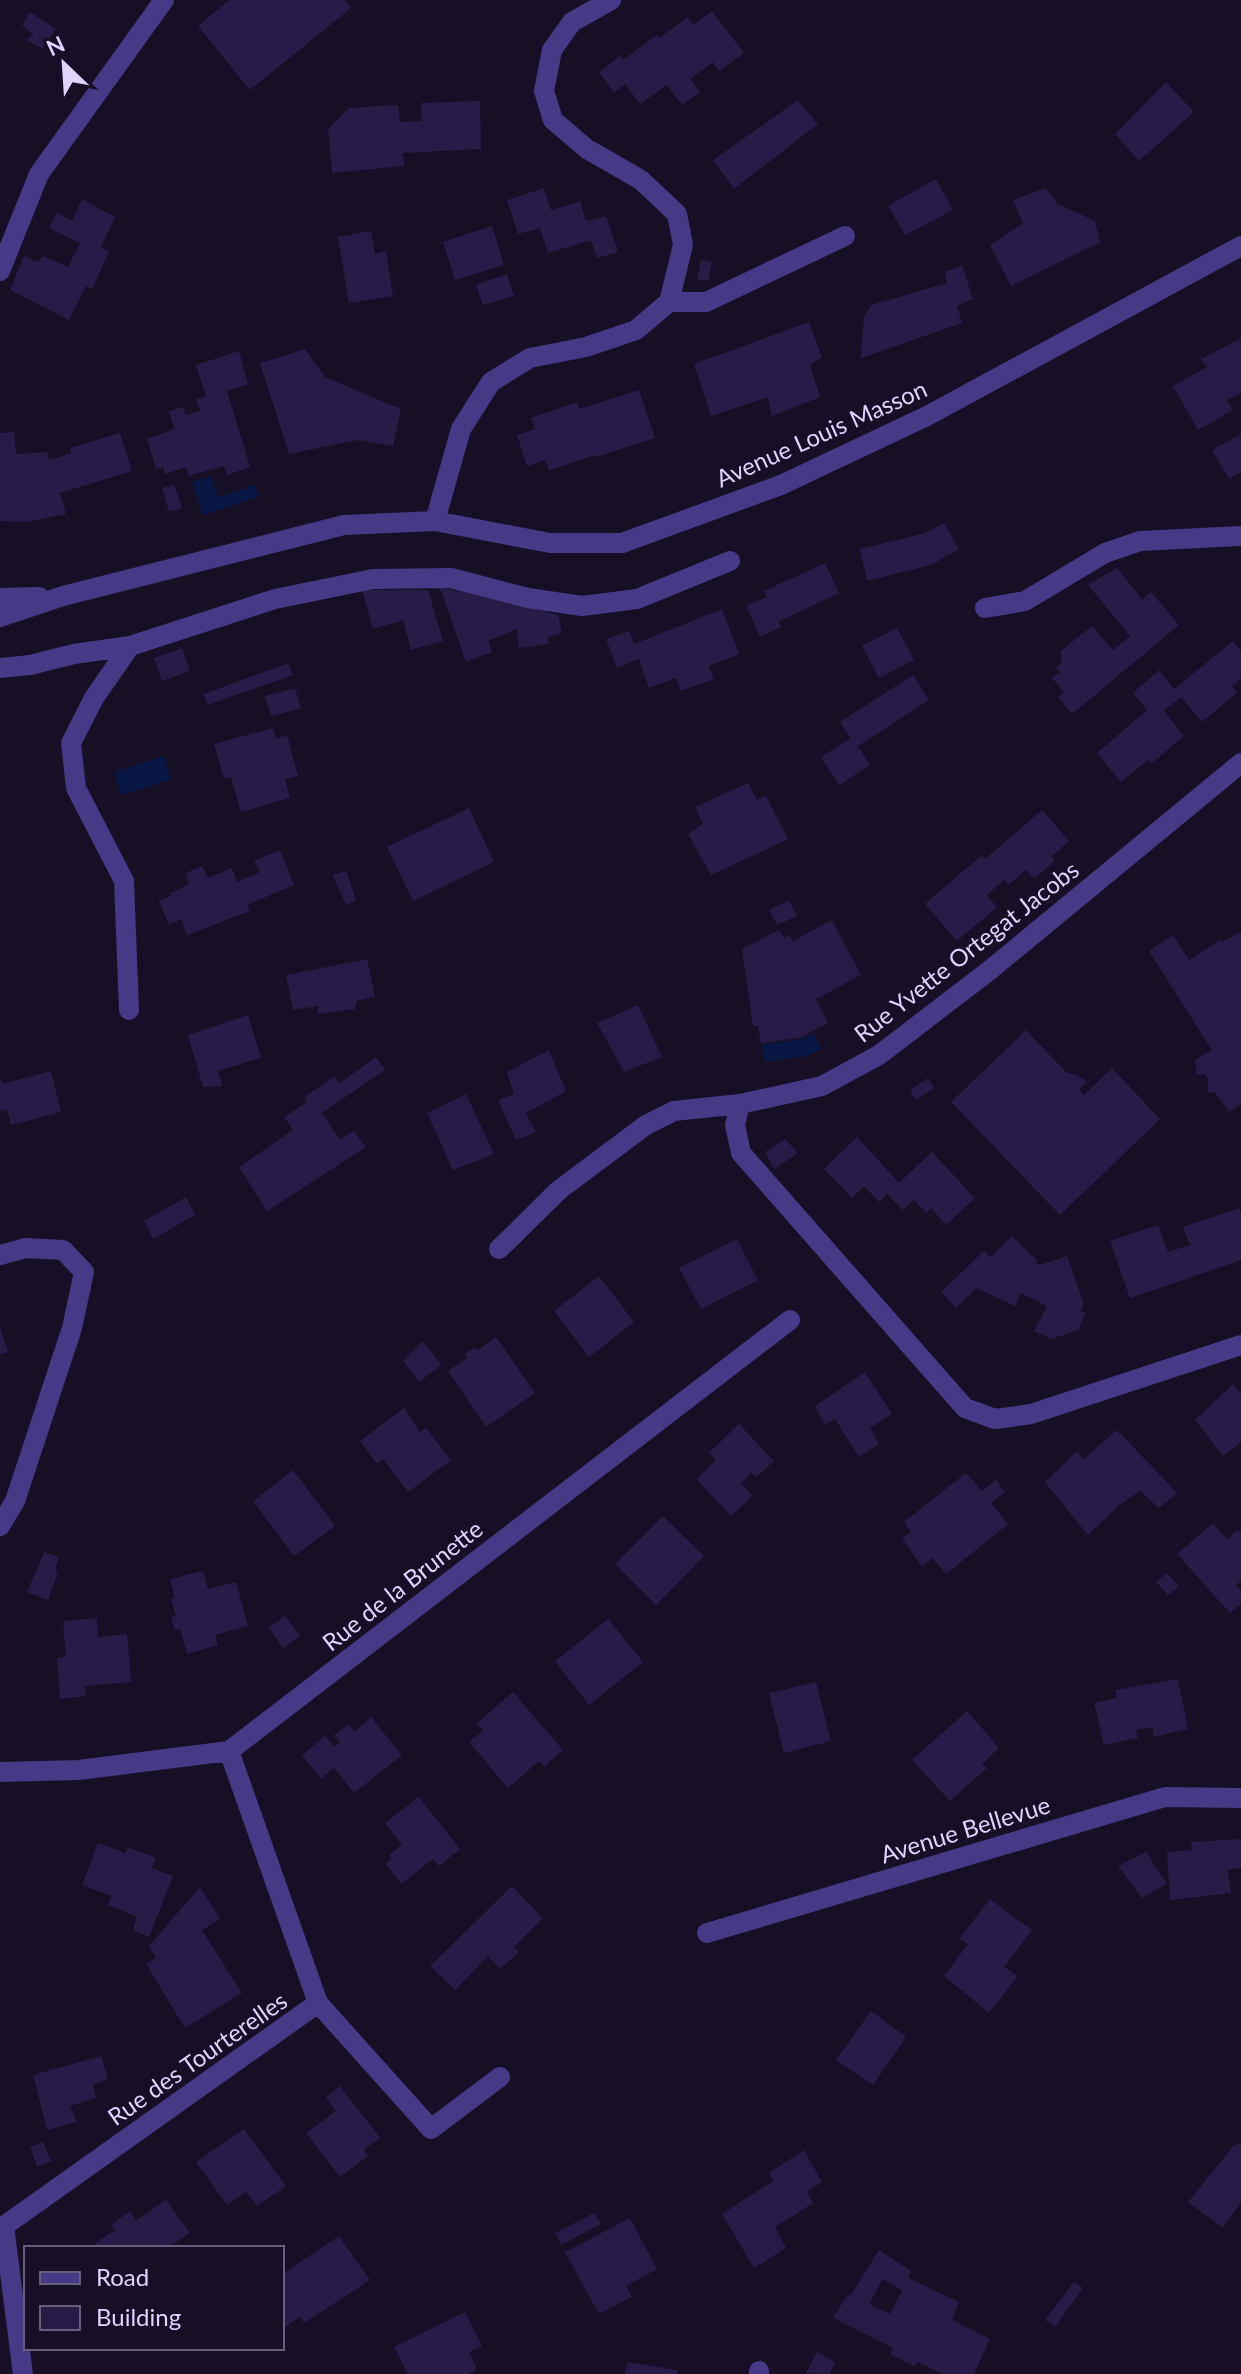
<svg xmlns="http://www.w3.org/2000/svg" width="1241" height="2374" viewBox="0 0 1241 2374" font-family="Lato,sans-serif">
<rect width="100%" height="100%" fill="#160f26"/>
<path fill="#091744" d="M211 476 218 497 255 485 258 497 203 515 192 482Z
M164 756 171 780 121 795 114 772Z
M814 1033 821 1049 807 1056 765 1062 762 1045 801 1039Z"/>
<path fill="#291b47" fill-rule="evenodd" d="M229 0H345L351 8 250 90 198 26Z
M712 11 744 53 719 71 713 62 690 79 700 92 682 105 667 85 640 104 625 84 614 93 599 72 620 56 623 60 657 35 659 38 688 17 693 25Z
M30 12 56 29 42 49 27 40 33 34 22 25Z
M1166 82 1194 112 1139 161 1115 134Z
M798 100 818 124 734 189 713 160Z
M480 101 481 149 403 153 404 166 332 173 328 129 349 108 398 105 400 122 422 121 421 103Z
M936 179 953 210 905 235 888 206Z
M544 188 551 210 580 201 586 221 606 216 618 252 597 258 591 240 548 253 540 228 518 234 507 200Z
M1046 188 1058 204 1095 221 1100 242 1011 286 990 245 1023 223 1013 200Z
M82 199 115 217 101 247 109 252 92 289 86 286 69 320 10 290 24 256 38 262 43 256 68 267 80 243 49 228 57 212 72 221Z
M492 226 504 265 455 280 443 242Z
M371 231 375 254 386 251 393 296 349 303 338 237Z
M701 260 712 262 708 281 697 280Z
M962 265 973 299 957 306 962 323 861 358 864 317 871 305 947 283 945 272Z
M507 274 514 296 483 305 476 285Z
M809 322 822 357 810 365 820 397 772 416 768 397 711 416 694 364Z
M1241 338V393L1227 400 1233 410 1198 430 1173 386 1207 367 1201 359Z
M305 349 325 377 401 409 393 446 358 440 289 454 260 363Z
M239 351 248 384 227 391 250 467 227 475 224 466 189 476 186 467 165 474 163 467 156 469 147 439 174 429 169 411 183 407 186 415 200 411 196 399 206 396 196 365Z
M639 390 655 438 595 457 594 455 549 471 545 460 527 466 517 435 535 429 531 418 577 402 579 409Z
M14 432 16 454 47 452 49 460 71 453 70 448 120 433 132 471 60 493 66 514 27 522 0 521V433Z
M1241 434V472L1229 479 1212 450Z
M174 485 182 508 169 512 162 488Z
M944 523 959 549 931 565 867 581 860 549 925 533Z
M825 563 839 593 778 622 781 627 760 637 746 606 767 597 764 591Z
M1117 568 1142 599 1151 592 1179 625 1072 714 1058 697 1064 692 1052 678 1060 672 1056 668 1061 664V651L1092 626 1113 650 1130 636 1088 585Z
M440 588 486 595 558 615 562 633 548 637 549 644 519 648 517 629 488 641 492 652 466 662Z
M362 590H428L443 641 411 650 403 620 373 629Z
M722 609 739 654 709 666 714 679 681 691 676 678 649 688 639 659 617 668 606 639 629 631 634 644Z
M897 628 914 660 879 678 862 646Z
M1233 641 1241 651V679L1232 686 1237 693 1202 722 1181 697 1164 711 1184 736 1152 763 1149 759 1121 782 1097 753 1147 710 1133 693 1159 670 1174 689Z
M182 648 190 671 162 681 154 658Z
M288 663 293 675 208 705 204 694Z
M913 675 929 700 858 746 870 765 839 785 821 757 851 738 840 722Z
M295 688 301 708 271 716 265 696Z
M273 728 276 739 287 735 298 776 285 779 290 798 241 812 231 777 224 779 214 744Z
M748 783 757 800 766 796 788 839 711 875 688 834 703 824 695 807Z
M469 808 494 862 413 901 387 847Z
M1042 810 1069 841 1051 857 1055 861 1034 879 1026 870 1008 885 1004 880 987 895 997 907 957 941 925 904 982 855 985 859Z
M280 850 294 885 247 905 250 911 187 935 181 919 169 925 159 901 171 896 170 893 189 884 186 873 202 866 208 878 232 868 237 882 260 872 254 861Z
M346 871 356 900 346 905 333 875Z
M789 900 797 916 777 925 769 910Z
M832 920 861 975 816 999 828 1023 802 1037 761 1044 758 1026H753L742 949 779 930 784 938 789 935 793 941Z
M1238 933H1241V1104L1229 1112 1215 1092 1208 1093V1079L1205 1074 1197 1075 1195 1060 1212 1050 1149 951 1173 935 1189 960 1221 940 1222 942Z
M367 959 375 997 357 1001 355 1009 318 1014V1006L293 1010 286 975Z
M638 1005 662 1057 624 1072 597 1023Z
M248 1015 261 1058 217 1071 223 1086 203 1087 188 1035Z
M1026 1030 1066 1072 1076 1075 1087 1082 1079 1089 1084 1095 1112 1068 1160 1119 1060 1215 951 1102Z
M549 1050 566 1091 526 1113 536 1132 516 1140 498 1100 514 1094 507 1072Z
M376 1057 385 1070 322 1113 340 1140 354 1131 366 1147 267 1211 239 1167 293 1130 284 1117 307 1102 304 1097 335 1076 340 1083Z
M51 1071 61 1112 11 1125 7 1109 0 1111V1077L3 1084Z
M928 1078 934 1088 916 1100 910 1090Z
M466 1094 494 1154 453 1170 427 1113Z
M857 1137 899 1183 932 1152 975 1198 946 1225 931 1208 926 1213 914 1200 903 1210 887 1194 879 1202 864 1186 852 1198 824 1169Z
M785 1139 798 1153 774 1169 765 1152Z
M186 1197 195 1215 153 1239 144 1221Z
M1239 1208 1241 1213V1260L1130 1298 1110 1241 1158 1225 1168 1252 1190 1245 1183 1227Z
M1012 1236 1037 1260 1036 1263 1040 1265 1067 1256 1084 1304 1080 1311 1086 1313 1078 1330 1051 1339 1034 1331 1047 1306 1021 1293 1015 1306 977 1288 956 1308 941 1292 984 1251 990 1257Z
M737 1239 758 1280 701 1309 679 1268Z
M599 1276 634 1322 589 1357 554 1311Z
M0 1327 8 1352 0 1354Z
M496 1337 535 1393 486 1427 448 1371 467 1358 465 1354 475 1347 478 1350Z
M423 1341 441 1365 419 1382 403 1361Z
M865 1372 892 1414 870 1428 879 1444 859 1457 835 1419 825 1425 815 1406Z
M1233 1384 1241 1393V1442L1223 1456 1195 1420Z
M404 1408 420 1432 426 1428 451 1460 408 1492 383 1459 377 1464 360 1441Z
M739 1424 774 1461 756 1477 751 1473 741 1483 753 1496 731 1516 696 1479 716 1460 709 1453Z
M1117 1430 1177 1493 1159 1508 1140 1491 1122 1503 1088 1535 1045 1482 1077 1451 1083 1459Z
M293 1470 335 1526 294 1556 253 1501Z
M966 1473 982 1491 996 1480 1005 1492 991 1503 1008 1524 946 1574 933 1558 922 1567 902 1538 911 1532 904 1522Z
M663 1516 704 1556 656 1605 615 1564Z
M1213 1523 1227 1539 1236 1531H1241V1581L1236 1585 1241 1590V1604L1230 1613 1177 1554Z
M44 1552 59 1557 55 1570 58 1572 48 1600 27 1592Z
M203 1571 208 1589 236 1582 248 1626 215 1635 218 1645 187 1654 180 1628 175 1630 171 1617 176 1616 171 1599 175 1598 170 1579Z
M1167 1573 1179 1586 1168 1595 1156 1582Z
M285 1616 300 1636 283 1648 269 1628Z
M97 1618 98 1637 127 1634 131 1682 85 1686 86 1696 60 1699 57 1658 66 1657 63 1621Z
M608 1619 643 1662 589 1705 555 1661Z
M1178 1679 1188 1729 1154 1737 1152 1727 1136 1730 1138 1738 1104 1745 1094 1703 1117 1698 1115 1690Z
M816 1682 831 1741 784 1753 769 1693Z
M513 1692 563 1750 544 1767 539 1761 508 1788 469 1742 483 1731 477 1723Z
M967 1711 999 1748 982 1764 987 1768 950 1801 912 1760Z
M371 1717 402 1755 354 1793 334 1768 321 1779 302 1755 325 1736 335 1747 340 1742 334 1735 349 1724 354 1732Z
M419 1797 460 1849 439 1866 433 1859 401 1884 386 1864 392 1859 389 1855 402 1845 385 1823Z
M1241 1839V1868L1228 1870 1231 1893 1170 1900 1167 1852 1192 1850 1191 1842Z
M98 1843 125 1853 128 1847 156 1858 152 1868 173 1876 149 1937 133 1930 137 1917 108 1905 112 1896 82 1885Z
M1146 1852 1167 1884 1142 1898 1118 1866Z
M512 1886 543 1918 514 1947 519 1952 500 1969 488 1956 455 1990 430 1966Z
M200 1887 220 1919 202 1930 242 1993 185 2028 146 1964 156 1958 149 1946Z
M990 1899 1032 1930 1004 1967 1018 1976 989 2013 944 1976 968 1944 959 1939Z
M871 2011 906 2037 873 2085 836 2060Z
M101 2056 108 2079 93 2085 96 2098 70 2106 77 2122 47 2130 33 2075Z
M340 2086 380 2138 364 2149 368 2156 340 2177 306 2133 336 2111 326 2097Z
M244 2129 286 2186 257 2206 246 2192 227 2205 196 2162Z
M43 2142 51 2161 37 2167 30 2147Z
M1241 2142V2202L1223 2228 1188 2202 1234 2145Z
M804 2150 822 2182 807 2192 813 2203 775 2227 786 2248 754 2268 722 2214 773 2181 769 2173Z
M166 2200 190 2233 167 2248H98L95 2243 115 2230 111 2225 130 2211 136 2221Z
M594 2213 601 2224 561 2245 555 2233Z
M630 2218 657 2269 626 2286 632 2297 599 2314 565 2252Z
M339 2236 370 2280 304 2323 300 2317 282 2329V2274Z
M879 2250 911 2271 908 2278 959 2302 952 2320 990 2339 974 2374H943L918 2362 915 2367 890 2354 893 2348 833 2318 848 2294 851 2295ZM883 2279 902 2290 890 2314 869 2304Z
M1074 2282 1083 2288 1055 2327 1045 2320Z
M465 2312 482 2346 469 2352 477 2369 468 2374H408L394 2347Z
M817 2352 835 2362 829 2374 806 2373Z
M627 2362 677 2370 676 2374H625Z"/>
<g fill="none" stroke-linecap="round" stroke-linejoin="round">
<path stroke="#463986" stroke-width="20" d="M0 271 39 174 164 0
M669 302H706L845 236
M435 521 461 429 491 382 530 358 586 347 636 330 669 302 683 245 677 214 641 180 587 149 553 120 544 91 552 50 572 22 611 0
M0 598 39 597
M985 608 1025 601 1105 553 1140 541 1241 536
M0 617 63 596 344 525 435 521 550 543H622L781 485 927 416 1241 246
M0 668 30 665 74 654 130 646 275 599 373 579 451 578 528 598 582 606 637 599 730 561
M129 1010 124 881 76 788 71 743 94 698 130 646
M740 1104 735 1125 741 1153 965 1408 995 1419 1031 1414 1241 1345
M499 1249 559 1190 646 1125 674 1111 740 1104 822 1086 879 1055 990 970 1241 763
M0 1255 26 1248 63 1250 84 1272 72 1328 15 1501 0 1526
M0 1772 79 1770 229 1751 790 1320
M707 1933 1165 1797 1241 1798
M318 2003 431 2129 500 2077
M23 2374 4 2226 318 2003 229 1751
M759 2374V2371"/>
</g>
<g text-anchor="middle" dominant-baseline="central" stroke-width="6" stroke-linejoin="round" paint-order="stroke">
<g font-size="24" fill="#ded4ff" stroke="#160f26">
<text transform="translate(821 433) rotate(-24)">Avenue Louis Masson</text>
<text transform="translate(966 951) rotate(-38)">Rue Yvette Ortegat Jacobs</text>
<text transform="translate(402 1585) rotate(-38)">Rue de la Brunette</text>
<text transform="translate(965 1829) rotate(-17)">Avenue Bellevue</text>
<text transform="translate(197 2058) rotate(-35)">Rue des Tourterelles</text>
</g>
</g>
<rect x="24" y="2246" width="260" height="104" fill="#160f26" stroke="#665e7d" stroke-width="2"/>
<rect x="40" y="2272" width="40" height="12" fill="#463986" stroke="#665e7d" stroke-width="2"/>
<text x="96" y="2286" font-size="24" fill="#ded4ff">Road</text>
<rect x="40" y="2306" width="40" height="24" fill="#291b47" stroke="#665e7d" stroke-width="2"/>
<text x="96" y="2326" font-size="24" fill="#ded4ff">Building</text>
<g transform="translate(64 64) rotate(335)" stroke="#160f26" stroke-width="6" paint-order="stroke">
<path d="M0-6L14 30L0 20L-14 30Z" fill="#ded4ff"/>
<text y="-12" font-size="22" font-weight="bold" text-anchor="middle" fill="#ded4ff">N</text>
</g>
</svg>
